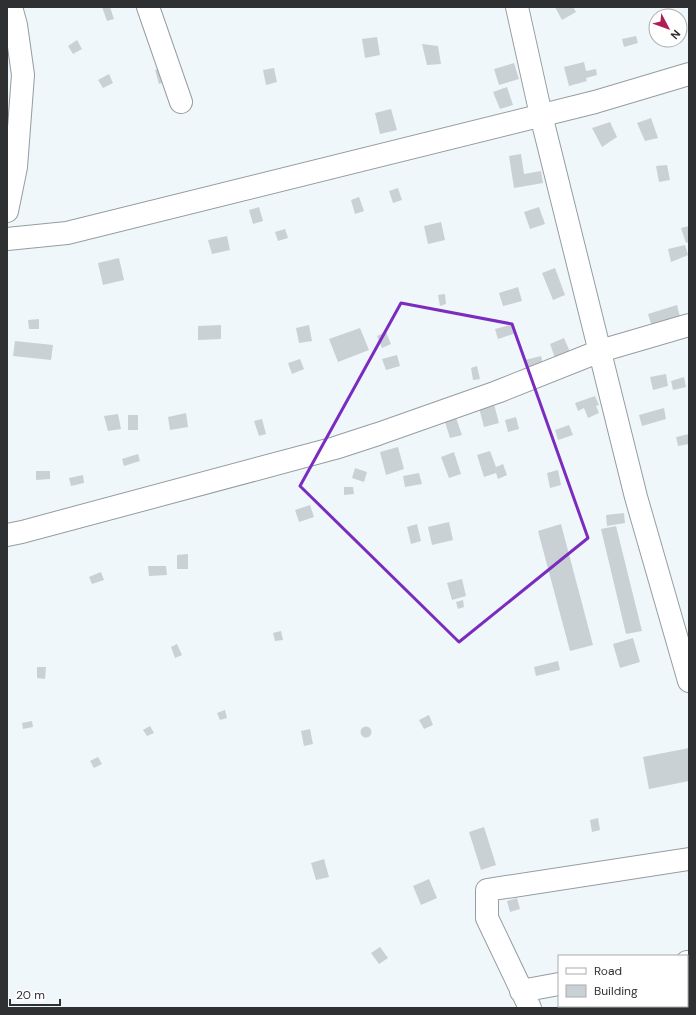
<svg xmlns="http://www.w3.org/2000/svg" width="696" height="1015" viewBox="0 0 696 1015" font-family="'DM Sans',sans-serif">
<rect width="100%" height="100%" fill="#eff7fb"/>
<path fill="#cad1d5" d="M102 7H110L114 19 107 21Z
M555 7H573L576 12 562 20Z
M636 36 638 43 624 47 622 39Z
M377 37 380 55 365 58 362 39Z
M77 40 82 49 73 54 68 46Z
M422 44 438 46 441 64 427 65Z
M584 62 586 71 596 69 597 75 586 78 587 81 569 86 564 67Z
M514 63 519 79 499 85 494 69Z
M167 66 171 80 159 84 155 70Z
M274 68 277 82 266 85 263 70Z
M109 74 113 83 103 88 98 80Z
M507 87 513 105 500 109 493 92Z
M391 109 397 130 380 134 375 113Z
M651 118 658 138 645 141 637 123Z
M610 122 617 137 602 147 592 128Z
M521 154 524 174 541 171 543 183 514 188 509 156Z
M667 165 670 180 659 182 656 166Z
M398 188 402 200 393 203 389 191Z
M359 197 364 211 355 214 351 200Z
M259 207 263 221 253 224 249 210Z
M539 207 545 224 530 229 524 212Z
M441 222 445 240 428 244 424 226Z
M689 226V242L686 243 681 228Z
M285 229 288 238 278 241 275 232Z
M227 236 230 250 212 254 208 240Z
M685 245 688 255 671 262 668 249Z
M119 258 124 280 103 285 98 263Z
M555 268 565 295 553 300 542 273Z
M518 287 522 301 503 306 499 293Z
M445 294 446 304 440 306 438 295Z
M677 305 681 321 653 330 648 314Z
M39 319V329H29L28 320Z
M514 324 516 333 498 339 495 329Z
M221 325V339L198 340V326Z
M309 325 312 341 299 343 296 328Z
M360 328 369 350 338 362 329 339Z
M386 332 391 344 382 348 377 336Z
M564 338 570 352 555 358 550 344Z
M15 341 53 345 51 360 13 356Z
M397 355 400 366 386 370 382 359Z
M541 356 545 374 529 378 525 360Z
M300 359 304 369 292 374 288 363Z
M477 366 480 379 473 380 471 368Z
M666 374 668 386 653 390 650 377Z
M684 377 686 387 673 390 671 381Z
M595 396 599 405 596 406 599 413 588 418 584 408 578 411 575 403Z
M494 404 499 423 484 427 479 408Z
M664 408 666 419 642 426 639 415Z
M186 413 188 427 170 430 168 417Z
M118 414 121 429 108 431 104 416Z
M128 415H138V430H128Z
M455 415 462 435 450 438 444 419Z
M516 417 519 429 508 432 505 420Z
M262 419 266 434 259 436 254 421Z
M569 425 573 435 558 440 555 430Z
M689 434V444L678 446 676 437Z
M398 447 404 469 386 475 380 452Z
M490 451 496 467 503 464 507 475 498 479 496 473 484 477 477 455Z
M454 452 461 474 449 478 441 457Z
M138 454 140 461 124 466 122 459Z
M355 468 367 472 364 482 352 478Z
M558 470 561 485 550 488 547 473Z
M36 471H50V479L36 480Z
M419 473 422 484 405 487 403 476Z
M83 475 84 483 71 486 69 478Z
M344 487H353L354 494 344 495Z
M310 505 314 517 299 522 295 510Z
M624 513 625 523 607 526 606 515Z
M449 522 453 540 432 545 428 527Z
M417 524 421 541 411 544 407 527Z
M561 524 593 645 570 651 538 531Z
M616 526 642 631 626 634 601 529Z
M188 554V569H177V555Z
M148 566H166L167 575 149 576Z
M101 572 104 580 92 584 89 577Z
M462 579 466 596 452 600 447 583Z
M463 600 464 607 458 609 456 602Z
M281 631 283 640 275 641 273 633Z
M633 638 640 662 620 668 613 644Z
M177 644 182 655 175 658 171 647Z
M558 661 560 670 536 676 534 667Z
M37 667H46L45 679 37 678Z
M225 710 227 718 220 720 217 713Z
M429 715 433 725 424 729 419 720Z
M32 721 33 727 23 729 22 723Z
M150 726 154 733 147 736 143 730Z
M360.5 732a5.5 5.5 0 1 1 11 0a5.5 5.5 0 1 1-11 0Z
M310 729 313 744 304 746 301 731Z
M689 748V781L649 789 643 757Z
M98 757 102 764 94 768 90 761Z
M598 818 600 830 592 832 590 820Z
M484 827 496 865 481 870 469 832Z
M324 859 329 877 316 880 311 863Z
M429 879 437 898 421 905 413 886Z
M517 898 520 909 510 912 507 901Z
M380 947 388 958 379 964 371 953Z"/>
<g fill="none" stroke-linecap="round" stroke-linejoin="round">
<g stroke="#969da0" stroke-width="24">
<path id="minor" d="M148 7 181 102
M517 7 541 115 636 497 689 681
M7 211 16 167 23 75 16 25 11 7
M7 239 67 233 595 102 689 74
M7 535 22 532 335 448 378 434 497 392 600 351 689 325
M687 962H689
M521 991 559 984
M530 1008 487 918V890L689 859"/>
</g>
<use href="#minor" stroke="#fff" stroke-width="22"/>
</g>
<path fill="none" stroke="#7b2cbf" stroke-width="3" stroke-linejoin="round" d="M401 303 512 324 588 538 459 642 300 486Z"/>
<rect width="696" height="1015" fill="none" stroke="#2e3032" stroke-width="16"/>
<rect x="558" y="955" width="130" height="52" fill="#ffffff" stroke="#abacad"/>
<rect x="566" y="968" width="20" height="6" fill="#ffffff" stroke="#abacad"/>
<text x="594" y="975" font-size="12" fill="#2e3032">Road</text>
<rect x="566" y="985" width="20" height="12" fill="#cad1d5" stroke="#abacad"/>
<text x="594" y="995" font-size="12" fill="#2e3032">Building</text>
<g transform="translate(668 28) rotate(131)"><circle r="19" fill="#ffffff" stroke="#abacad"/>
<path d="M0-3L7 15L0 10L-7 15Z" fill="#ae1f56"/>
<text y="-6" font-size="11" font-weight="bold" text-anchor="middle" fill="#2e3032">N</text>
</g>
<path d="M10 999v6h50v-6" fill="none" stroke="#2e3032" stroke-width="2"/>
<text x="16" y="999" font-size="12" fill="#2e3032" stroke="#ffffff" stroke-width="3" paint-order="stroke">20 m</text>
</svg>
